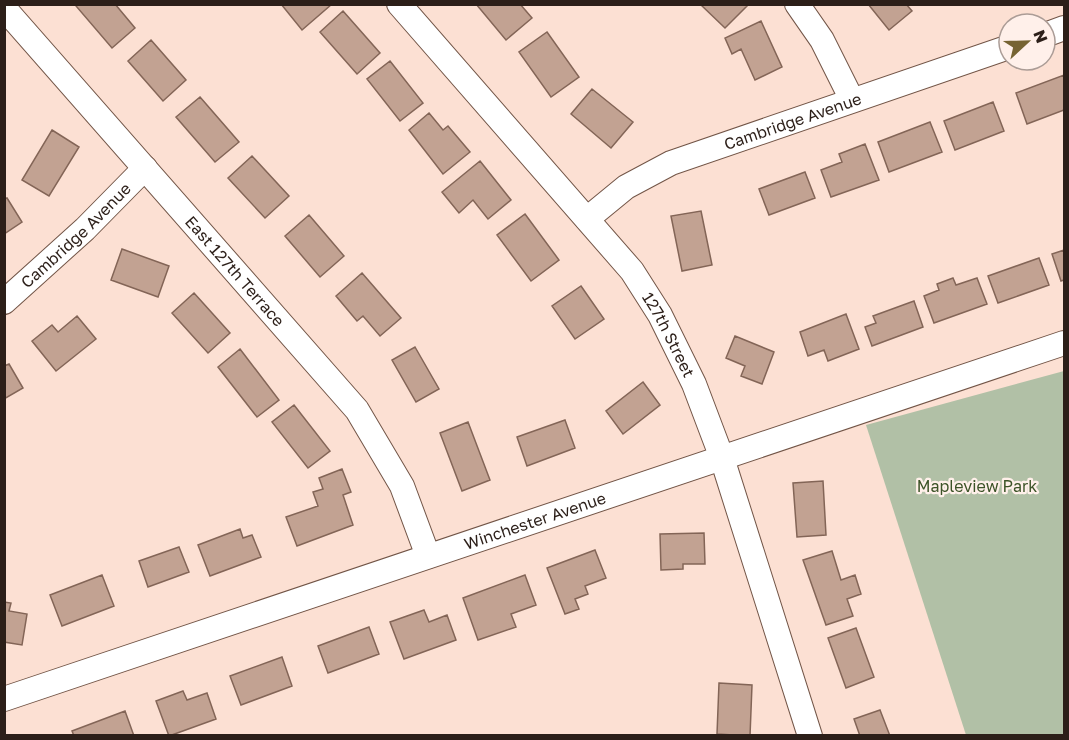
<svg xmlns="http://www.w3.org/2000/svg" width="1069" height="740" viewBox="0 0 1069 740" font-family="'Golos Text',sans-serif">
<rect width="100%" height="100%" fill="#fce0d3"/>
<path fill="#b1c0a6" d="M1064 371V735H966L866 425Z"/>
<path fill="#c2a292" stroke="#836557" stroke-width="1.5" d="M77 4H115L135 28 112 48 76 6Z
M281 4H332L302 30Z
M476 4H520L532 18 506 40Z
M700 4H745L747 6 725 28Z
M868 4H906L912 11 889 30Z
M343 11 380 53 357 74 320 32Z
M761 21 782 67 755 80 741 49 732 54 725 38Z
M547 32 579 77 551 97 519 52Z
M151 40 186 80 163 101 128 61Z
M390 61 423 103 400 121 367 79Z
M1064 75V110L1027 124 1016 93Z
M592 89 633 122 611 148 571 114Z
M200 97 239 142 215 162 176 117Z
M993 102 1004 131 955 150 944 121Z
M429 113 443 130 448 126 470 152 443 174 409 130Z
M930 122 942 152 889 172 878 142Z
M52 130 79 147 49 196 22 180Z
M865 144 879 180 831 197 821 170 842 162 839 154Z
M252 156 289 196 265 218 228 178Z
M480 161 511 200 488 219 473 200 459 213 442 192Z
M805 172 815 198 769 215 759 189Z
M7 198 22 222 4 234V199Z
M701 211 712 265 682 271 671 216Z
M525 214 559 260 531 281 497 235Z
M309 215 344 256 320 277 285 236Z
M122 249 169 266 158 297 111 280Z
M1064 250V280L1061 281 1052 254Z
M1039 258 1049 285 998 303 988 276Z
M362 273 401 318 380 336 363 316 357 321 336 296Z
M953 278 956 285 977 278 987 304 934 323 924 296 939 290 937 284Z
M581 286 604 319 575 339 552 306Z
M194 293 230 333 208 353 172 313Z
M914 301 923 327 872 346 865 327 876 323 873 316Z
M846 314 859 349 828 361 824 350 808 356 800 332Z
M77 316 96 339 56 371 32 341 52 325 58 332Z
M735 336 774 352 762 384 741 376 745 366 726 358Z
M415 347 439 389 416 402 392 360Z
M240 349 279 400 257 417 218 367Z
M9 364 23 388 4 399V366Z
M643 382 660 405 623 434 606 411Z
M294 405 330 451 308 468 272 422Z
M565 420 575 448 527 466 517 437Z
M468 422 490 480 462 491 440 433Z
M342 469 351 492 343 495 353 525 297 546 286 517 318 506 313 492 323 489 319 478Z
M823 481 826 535 797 537 793 483Z
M240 529 243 538 252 535 261 557 210 576 198 545Z
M704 533 705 564H683V569L661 570 660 534Z
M179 547 189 572 148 587 139 561Z
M595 550 606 578 585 586 588 594 575 599 579 609 565 614 547 568Z
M832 551 841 580 855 575 861 594 847 599 853 616 826 625 803 560Z
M102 575 114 606 62 626 50 595Z
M525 575 536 605 511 614 516 627 478 640 463 598Z
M4 602 11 603 9 611 27 614 22 645 4 642Z
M424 610 429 622 447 615 456 640 404 659 390 622Z
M369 627 379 654 328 673 318 646Z
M856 628 874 677 846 688 828 638Z
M282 657 292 686 241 705 230 676Z
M719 683 752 685 750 736 717 734Z
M183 691 187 700 207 693 216 719 169 736 156 701Z
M880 710 890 736H860L854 719Z
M125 711 134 736H74L72 731Z"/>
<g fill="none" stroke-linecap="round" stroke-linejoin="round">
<g stroke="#725547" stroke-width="26">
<g id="street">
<path id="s1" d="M399 4 632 271 660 315 694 384 722 458 810 736"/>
<path d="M797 4 822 40 852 100"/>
<path id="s2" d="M4 8 357 410 402 486 428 556"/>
<path d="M1045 35 1064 28"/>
<path id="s3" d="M587 219 626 187 671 163 1009 47"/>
<path id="s4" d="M4 302 85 229 145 168"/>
<path id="s5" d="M4 699 1064 343"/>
</g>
</g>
<use href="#street" stroke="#fff" stroke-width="24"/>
</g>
<g text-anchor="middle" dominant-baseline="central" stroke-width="4.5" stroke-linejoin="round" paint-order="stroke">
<g font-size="16" fill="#2c1f19" stroke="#fff0ea">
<text stroke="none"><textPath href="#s3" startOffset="230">Cambridge Avenue</textPath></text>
<text stroke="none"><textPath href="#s4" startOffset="98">Cambridge Avenue</textPath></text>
<text stroke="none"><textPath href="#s2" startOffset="350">East 127th Terrace</textPath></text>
<text stroke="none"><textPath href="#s1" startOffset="428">127th Street</textPath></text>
<text stroke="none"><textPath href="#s5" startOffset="560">Winchester Avenue</textPath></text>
</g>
<g font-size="16" fill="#3c5327" stroke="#fff0ea">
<text x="977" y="486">Mapleview Park</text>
</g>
</g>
<rect width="1069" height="740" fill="none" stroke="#2c1f19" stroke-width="12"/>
<g transform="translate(1027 42) rotate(68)"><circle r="28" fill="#fff0ea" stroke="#ab9c96" stroke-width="1.5"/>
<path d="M0-4.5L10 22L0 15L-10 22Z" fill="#766332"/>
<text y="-9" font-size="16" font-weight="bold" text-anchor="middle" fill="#2c1f19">N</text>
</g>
</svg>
